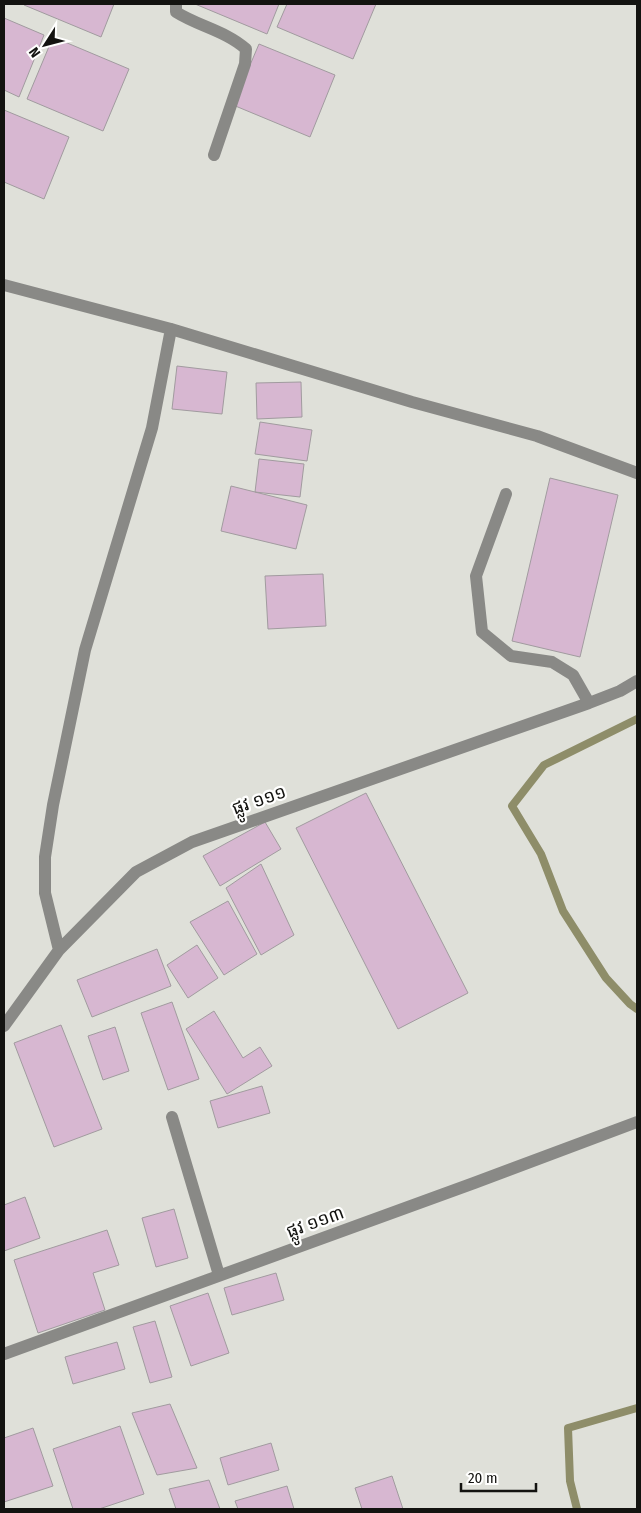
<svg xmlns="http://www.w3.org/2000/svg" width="641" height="1513" viewBox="0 0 641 1513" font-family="'Fira Sans Condensed','Noto Sans Khmer',sans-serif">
<rect width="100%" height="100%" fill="#dfe0d9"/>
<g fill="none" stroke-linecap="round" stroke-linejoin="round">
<path stroke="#8e8d69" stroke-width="8" d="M637 719 544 765 512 806 541 854 563 911 606 978 630 1004 637 1009
M577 1509 570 1481 568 1428 637 1408"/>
</g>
<path fill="#d7b7d1" stroke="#a19b9f" d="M25 4H114L101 37 24 5Z
M195 4H279L267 34Z
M287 4H376L353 59 277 27Z
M4 18 44 35 19 97 4 90Z
M53 37 129 69 103 131 27 99Z
M259 44 335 75 310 137 233 105Z
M4 110 69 137 44 199 4 182Z
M177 366 227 372 222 414 172 409Z
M301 382 302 417 257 419 256 383Z
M260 422 312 430 307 461 255 454Z
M259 459 304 464 300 497 255 492Z
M550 478 618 495 580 657 512 641Z
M231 486 307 505 296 549 221 531Z
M323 574 326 626 268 629 265 576Z
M366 793 468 993 398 1029 296 828Z
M265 822 281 849 220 886 203 856Z
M261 864 294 935 261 955 226 888Z
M228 901 257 954 224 975 190 922Z
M197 945 218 978 188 998 167 965Z
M157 949 171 986 92 1017 77 980Z
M172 1002 199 1079 168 1090 141 1013Z
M214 1011 243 1058 260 1047 272 1066 227 1094 186 1029Z
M61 1025 102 1129 54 1147 14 1043Z
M115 1027 129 1071 103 1080 88 1036Z
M262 1086 270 1113 218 1128 210 1101Z
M25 1197 40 1238 4 1251V1205Z
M174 1209 188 1258 156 1267 142 1218Z
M107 1230 119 1265 93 1273 105 1310 38 1333 14 1260Z
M276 1273 284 1300 232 1315 224 1288Z
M208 1293 229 1353 191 1366 170 1306Z
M155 1321 172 1377 150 1383 133 1327Z
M117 1342 125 1369 73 1384 65 1357Z
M170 1404 197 1468 157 1475 132 1413Z
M120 1426 144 1494 99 1509H73L53 1449Z
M33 1428 53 1486 4 1502V1438Z
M271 1443 279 1470 228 1485 220 1458Z
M392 1476 403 1509H362L355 1488Z
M209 1480 220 1509H176L169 1489Z
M287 1486 294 1509H238L235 1501Z"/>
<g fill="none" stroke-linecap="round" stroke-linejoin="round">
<path stroke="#898986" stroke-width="12" d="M176 4V12C198 26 226 31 246 49L245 64 214 155
M4 285 171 329 412 402 537 436 637 473
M506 494 476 576 482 632 511 656 552 662 573 675 589 703
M59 950 45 893V857L53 805 85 650 152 428 171 329
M4 1026 59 950 136 872 192 842 589 703 620 691 637 681
M172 1117 219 1275
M4 1354 474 1183 637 1122"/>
</g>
<g text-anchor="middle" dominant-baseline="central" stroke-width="4.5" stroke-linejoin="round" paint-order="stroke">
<g font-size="18" fill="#131310" stroke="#fffffe">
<text transform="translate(259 800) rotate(-19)">ផ្លូវ ១១១</text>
<text transform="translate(315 1222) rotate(-20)">ផ្លូវ ១១៣</text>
</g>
</g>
<rect width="641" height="1513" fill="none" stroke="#131310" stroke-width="10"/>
<g transform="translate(45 45) rotate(234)" stroke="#fffffe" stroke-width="4" paint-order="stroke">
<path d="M0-4L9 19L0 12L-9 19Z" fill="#131310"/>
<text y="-8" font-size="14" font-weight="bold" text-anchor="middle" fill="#131310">N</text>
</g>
<path d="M461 1483v8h75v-8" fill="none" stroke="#131310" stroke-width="2.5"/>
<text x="468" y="1483" font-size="15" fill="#131310" stroke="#fffffe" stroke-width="4" paint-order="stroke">20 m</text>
</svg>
